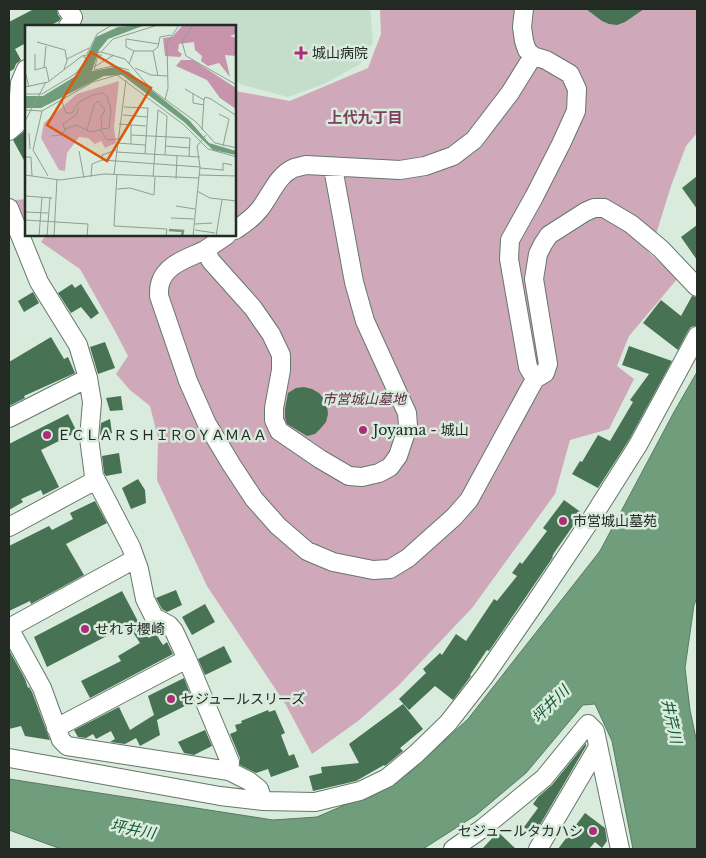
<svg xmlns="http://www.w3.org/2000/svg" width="706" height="858" viewBox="0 0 706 858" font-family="'Libre Baskerville','Noto Sans JP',serif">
<rect width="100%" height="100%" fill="#d8ebdc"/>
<path fill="#c5decb" d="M80 9H370L373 42 360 64 324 84 288 97 243 85 235 81V26H76L84 15Z"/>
<path fill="#cfa8ba" d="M380 9H697V133L686 146 671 186 656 234 648 252 678 278 629 336 617 366 634 379 609 429 570 440 555 494 472 608 398 686 358 721 312 754 286 705 207 586 157 480 158 438 150 406 130 390 116 374 128 356 115 331 80 269 41 242 46 235H235V91L290 101 368 68 381 34Z
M26 199V228L15 200Z"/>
<path fill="#709d7c" stroke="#597a62" d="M697 372V598L694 605 685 668 690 710 697 743V849H633L612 741 595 704 583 705 526 773 476 815 423 849H61L9 830V779L273 820 317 817 354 801 409 773 468 719 600 551 674 412Z"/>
<path fill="#477253" d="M34 9H57L58 15 61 18 59 21 49 26H26V43L15 49 21 60 16 64 14 69 9 72V22Z
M586 9H644L625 22 617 25 609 24 602 21Z
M26 130V164L13 140Z
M697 176V209L682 188Z
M697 225V260L681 237Z
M72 284 75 288 81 284 99 313 91 319 81 307 71 313 58 293Z
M33 292 39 303 24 312 18 301Z
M692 296 697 297V323L696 326 691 327 688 331 678 350 643 323 661 300 681 316Z
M51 337 64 359 68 357 75 373 24 396 25 398 9 406V362Z
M105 342 115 368 98 374 90 347Z
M629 346 672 361 629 440 598 488 572 474 580 461 582 462 598 435 610 441 633 402 630 400 649 374 622 365Z
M304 387 312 389 319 393 324 399 327 406 328 414 326 422 321 428 315 434 307 436 287 424 285 418V409L288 393 296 388Z
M121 396 123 410 110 411 106 398Z
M68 414 77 432 41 450 59 487 43 495 41 490 21 499 23 502 9 510V444Z
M110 419 112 433 100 435 101 423Z
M119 453 122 473 106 476 104 473 102 456Z
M138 479 145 490 146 503 131 509 122 488Z
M564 500 582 513 554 553 552 557H553L489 651 487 650 470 675 471 676 453 700 435 686 409 710 399 699 426 673 423 669 440 653 442 655 456 634 466 641 494 599 497 601 517 576 512 573 520 562 522 564 547 531 543 528Z
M95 501 107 523 66 544 84 575 31 604 30 601 9 611V546L49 526 52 530 73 519 70 513Z
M176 590 182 605 167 612 162 609 156 598Z
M122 591 142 629 148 625 152 628 163 645 167 642 173 654 90 698 81 681 121 661 118 656 140 643 128 625 47 667 34 637Z
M205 604 215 622 192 635 182 617Z
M224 646 232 662 205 675 198 659Z
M9 650 25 679 28 688 29 687 32 692 50 740 25 736 21 726 9 729Z
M184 678 193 702 157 720 160 735 140 746 136 738 125 744 110 742 115 739 111 731 96 739 93 734 86 738 78 737 74 730 119 707 130 730 154 715 148 696Z
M403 704 423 729 400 748 403 751 385 766 384 765 356 781 313 791 309 776 322 773 321 767 359 763 349 744Z
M268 710 269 712 275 710 285 733 281 735 289 756 294 754 299 767 271 777 268 769 256 773 240 765V758L230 734 237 731 235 725 242 723 241 721Z
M205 730 212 746 194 755 184 753 178 742Z
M586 743V746L534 835 524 827 538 808 533 804 538 797 552 785Z
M585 813 605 828 607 841 602 848 595 842 589 849H558Z
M498 832 516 849H482Z"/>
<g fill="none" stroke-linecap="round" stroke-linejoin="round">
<g stroke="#66776a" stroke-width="20">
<path id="street" d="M67 9 73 17 70 24 68 26
M524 9 522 27 524 41 527 50 533 56 546 60 570 74 577 89 576 111 561 144 534 197 510 240 509 259 528 367 535 379
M9 131 17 124 20 83 26 69
M333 168 354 282 365 321 407 413 408 426 398 456 390 467 379 473 362 477 349 476 320 459 279 431 274 420V408L281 370V355L271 334 253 308 211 261 205 250C189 258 165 264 160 284 159 287 159 292 159 296L188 381 207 424 231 464 254 499 278 526 307 551 333 562 373 570 390 569 408 558 454 517 469 500 535 379 545 373 548 364 534 279 538 254 543 244 549 235 585 212 594 208H604L631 224 661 249 697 287
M9 208 39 282 78 345 88 378 92 402 89 438 94 476 131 547 139 569 145 599 154 617 169 625 174 631 187 659 230 762 229 771
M235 230C244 224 252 219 259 210 270 197 277 175 294 168 298 167 302 166 306 165L400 170 425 166 453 156 474 140 510 93 533 56
M205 250 227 235
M9 418 88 378
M9 527 96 480
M9 628 42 688 61 740 67 746 229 771 249 781 259 789 263 801
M9 628 135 559
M56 728 187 659
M9 758 220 796 263 801 315 802 360 791 387 778 416 754 448 723 484 677 531 609 590 521 638 445 697 336
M453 849 483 828 544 778 588 724 595 731 620 849
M538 849 598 747"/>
</g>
<use href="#street" stroke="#fff" stroke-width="18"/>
</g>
<g fill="#ae2d78" stroke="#d8ebdc" stroke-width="2">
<path d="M298.5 45.5h5v5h5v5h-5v5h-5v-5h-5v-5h5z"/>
<circle cx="363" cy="430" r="5"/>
<circle cx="47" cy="435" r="5"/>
<circle cx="563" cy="521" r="5"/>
<circle cx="85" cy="629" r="5"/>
<circle cx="171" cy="699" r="5"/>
<circle cx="593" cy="831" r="5"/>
</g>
<g text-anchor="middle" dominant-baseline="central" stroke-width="5" stroke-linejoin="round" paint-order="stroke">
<g font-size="14" fill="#232a24" stroke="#d8ebdc" text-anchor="start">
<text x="312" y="53">城山病院</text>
<text x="373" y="430">Joyama - 城山</text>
<text x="57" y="435">ＥＣＬＡＲＳＨＩＲＯＹＡＭＡＡ</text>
<text x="573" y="521">市営城山墓苑</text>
<text x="95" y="629">せれす櫻崎</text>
<text x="181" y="699">セジュールスリーズ</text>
<text x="583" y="831" text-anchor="end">セジュールタカハシ</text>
</g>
<g font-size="14" font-style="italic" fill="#642748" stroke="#d8ebdc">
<text x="364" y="399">市営城山墓地</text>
</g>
<g font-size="15" font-weight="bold" fill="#7e3d5f" stroke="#d8ebdc">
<text x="365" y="117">上代九丁目</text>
</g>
<g font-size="15" font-style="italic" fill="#10592f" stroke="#d8ebdc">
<text transform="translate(550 704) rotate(-45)">坪井川</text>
<text transform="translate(672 721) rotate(78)">井芹川</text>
<text transform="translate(133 829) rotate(11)">坪井川</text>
</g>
</g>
<g transform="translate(25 25)">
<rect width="211" height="211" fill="#d8ebdc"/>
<path d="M94 56 89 102 91 118 80 123 76 116 70 119 63 113 54 112 42 128 40 146 34 145 16 113 19 98 52 69Z" fill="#cfa8ba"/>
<path d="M158 0H211L210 9 205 11 211 13V31L200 30 205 52 194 38 183 41 176 36 177 31 170 25 169 17 154 19 153 26 157 29 155 32 140 31 138 13 147 12ZM156 35H168L211 63V84L195 73 182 55 151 41Z" fill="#c794ac"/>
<path d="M120 0 83 14 74 25 67 46 90 42 104 47 164 95 184 118 211 126V130L188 125 159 97 97 50 79 51 16 83H0V71H18L54 49 71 12 93 2Z" fill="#709d7c"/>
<path fill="none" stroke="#709d7c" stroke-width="2.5" d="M144 205 158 206 157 211"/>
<path fill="none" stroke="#909e92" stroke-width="1" d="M168 0 157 17 161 31 212 60M12 17 40 25 42 36 39 44M109 26 101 22V14L134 19M128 26 133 51M76 27 100 34 126 64 171 97 190 118 212 123M10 29V45L21 42 24 56M62 29 72 9 87 0M77 30H73L69 45 89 41 104 45M42 34 64 23M104 39 109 26H128L133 22 135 12 146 10M19 42 21 21M69 42 89 30M110 43 126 50 143 51M0 46 4 62M0 62 23 57 57 31 76 27 88 14 133 0M160 64 179 75M0 69H17L50 49 59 39 61 32H58M168 69V78L179 80M36 74 41 88H47L54 77 68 70 78 68 82 71 86 85 84 103 77 104 76 92 80 85 73 76 69 80 62 105M140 75 143 63 142 18 154 0M179 75 180 72 186 74 212 91M99 82 123 83 120 129M0 85 17 86 68 57 92 50 159 100 183 124 212 132M17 86 8 125 23 151M194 89 204 94 198 121M98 90 122 92M0 96 21 57M94 99 121 101M40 104 51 100 66 107 77 104M75 104 82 115 93 114M177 105 179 75M4 108 5 124M106 110 165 113 164 132M26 111 37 110 40 105 38 99 51 90 54 83M92 118 120 120M106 119V100M140 121 165 123M54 126 59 153M91 127 175 132M0 132H6L7 151M77 135V130L91 125M175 143 198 145M198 146V138L207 140M89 149 101 55M92 149 89 201 142 204 141 211M0 150 35 155 79 149 174 153M174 150 212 151M66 152 67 139 77 135 175 142M128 152 133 85 142 91 140 130M151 154 152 131M92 164 105 163 129 170 130 152M172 166 185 173 212 176M0 171 27 173M151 181 170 184M0 187 23 188M146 193 169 194M0 195 63 199 62 211M170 199 187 198M170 205 190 208M14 211 17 172M22 211 25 172M29 211 32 154M168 211 175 142 172 121 181 110M191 211 197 175"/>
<path fill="#de570d" fill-opacity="0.15" stroke="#de570d" stroke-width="2.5" d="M66 27 126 63 82 136 22 100Z"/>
<rect width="211" height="211" fill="none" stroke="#232a24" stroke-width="2.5"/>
</g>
<rect width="706" height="858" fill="none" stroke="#232a24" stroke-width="20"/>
</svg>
